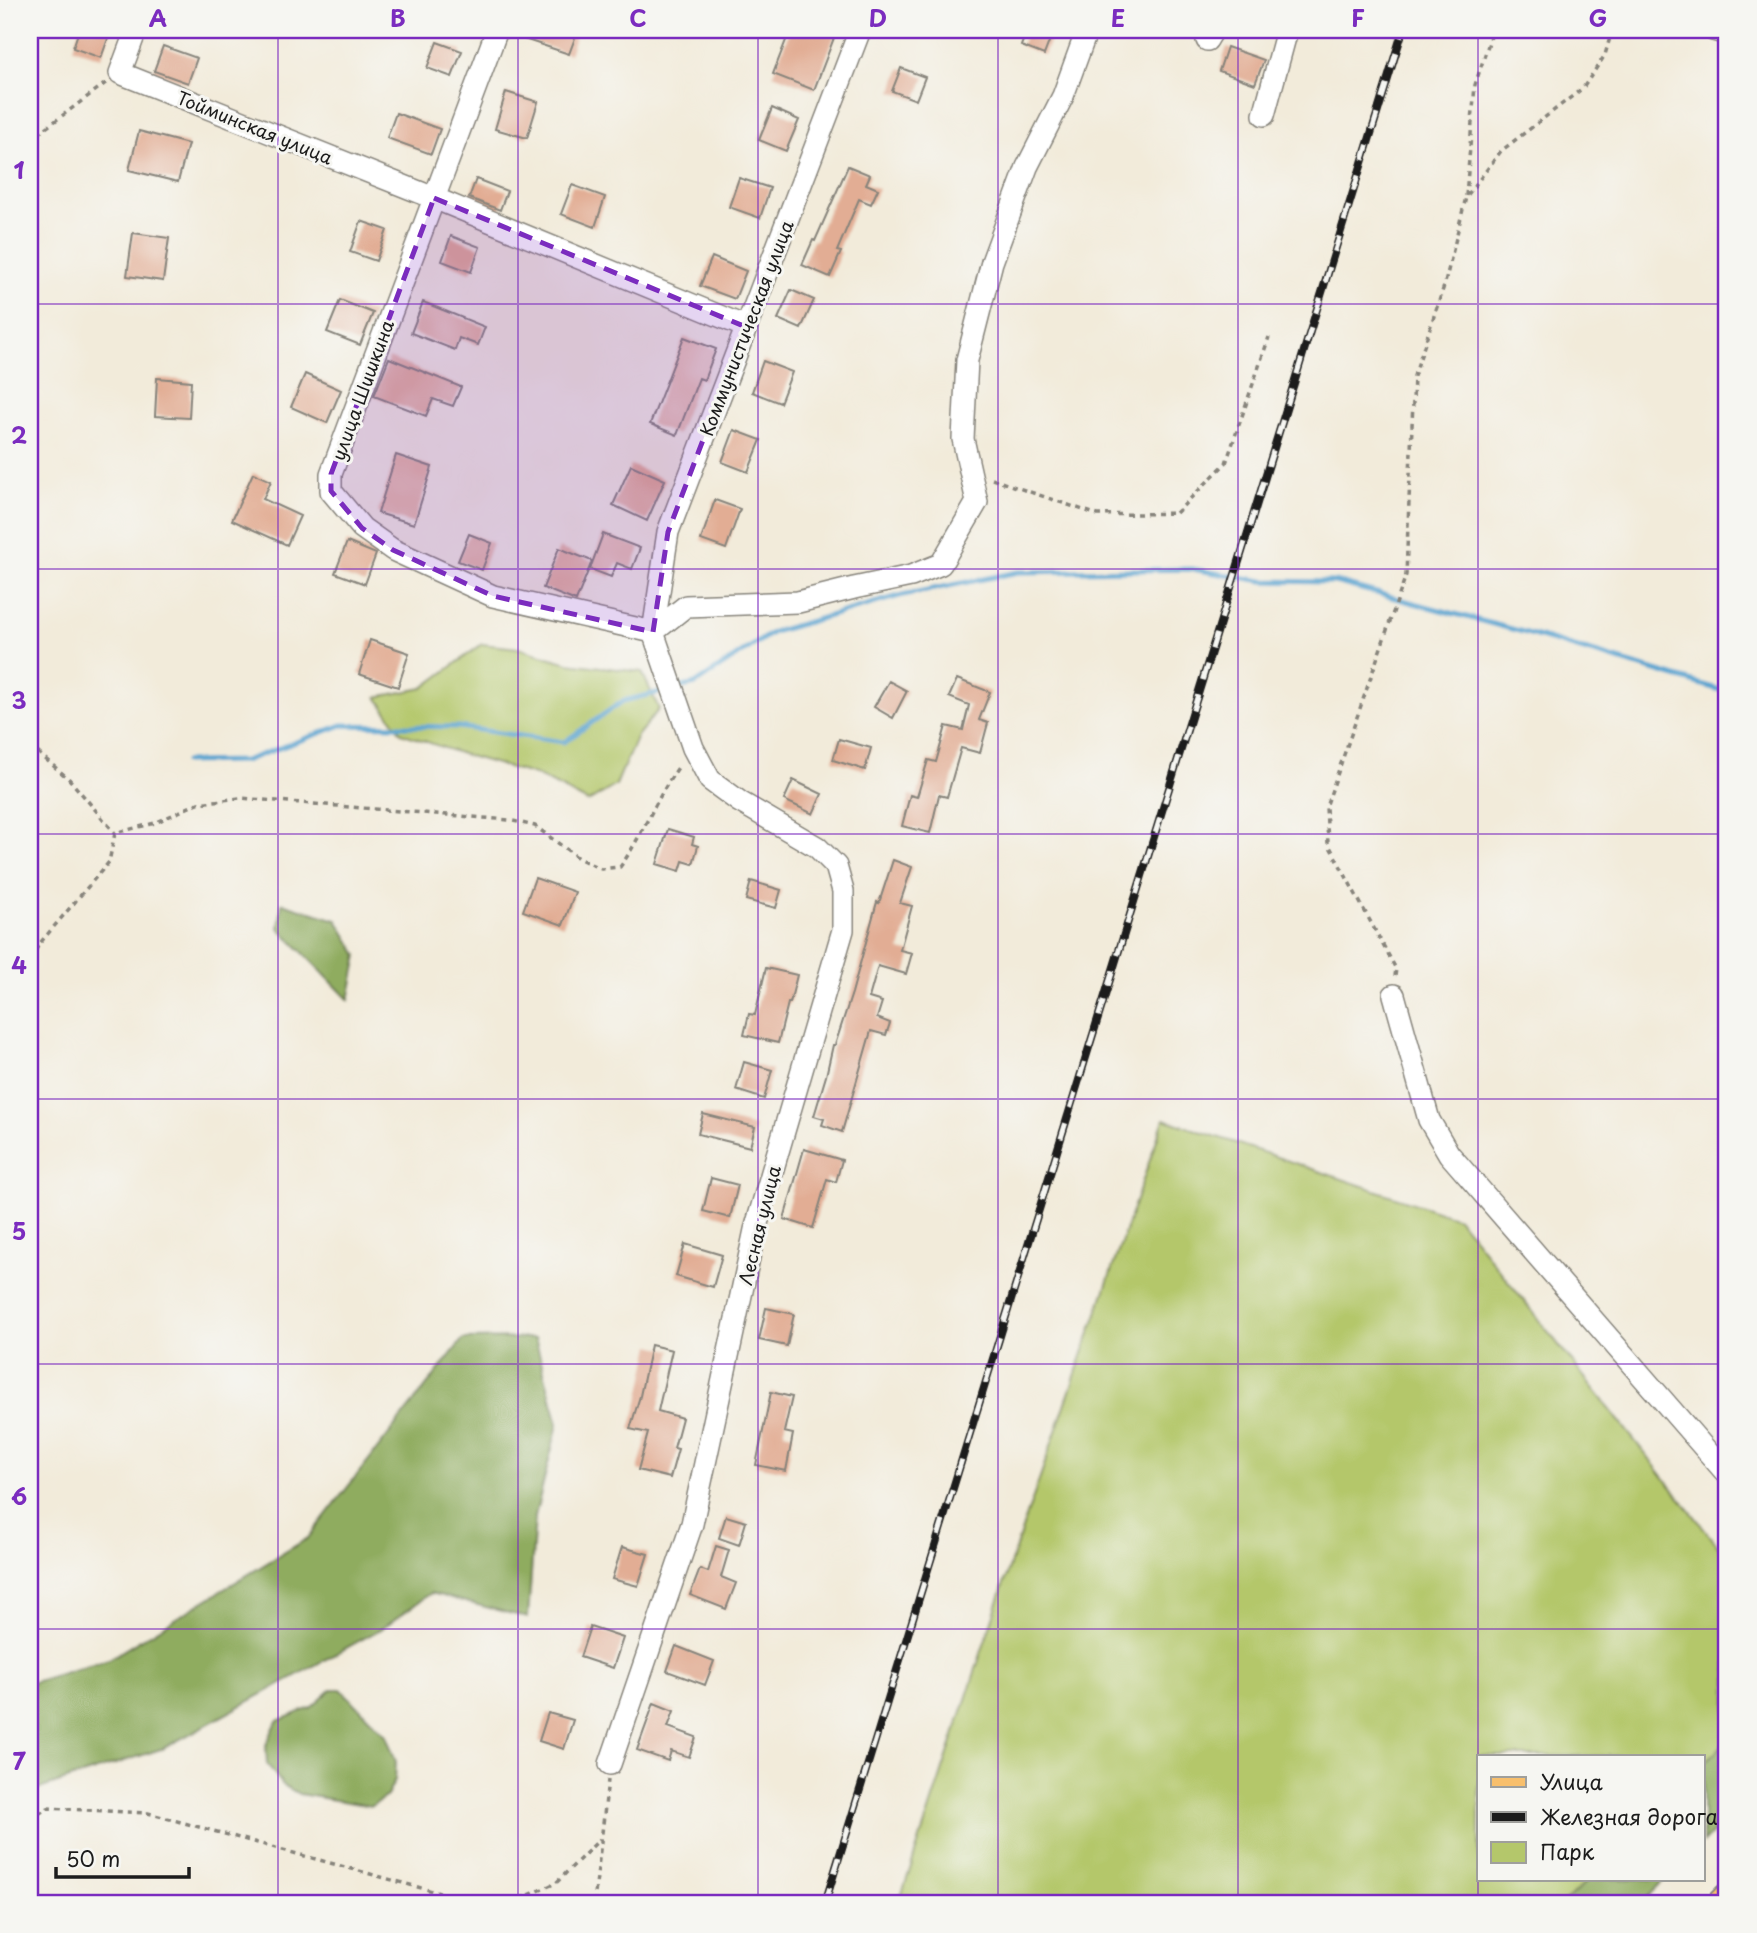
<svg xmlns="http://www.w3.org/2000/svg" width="1757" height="1933" viewBox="0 0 1757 1933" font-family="'Playpen Sans',sans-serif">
<rect width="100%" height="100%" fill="#f6f6f2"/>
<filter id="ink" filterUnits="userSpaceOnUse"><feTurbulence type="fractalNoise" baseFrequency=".0143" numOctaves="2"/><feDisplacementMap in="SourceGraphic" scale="14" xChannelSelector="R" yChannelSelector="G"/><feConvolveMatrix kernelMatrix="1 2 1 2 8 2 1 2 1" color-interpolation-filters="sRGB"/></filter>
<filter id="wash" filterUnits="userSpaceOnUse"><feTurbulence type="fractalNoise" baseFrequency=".00686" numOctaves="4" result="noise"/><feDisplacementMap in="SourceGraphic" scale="28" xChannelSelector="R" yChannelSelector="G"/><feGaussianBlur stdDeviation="1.57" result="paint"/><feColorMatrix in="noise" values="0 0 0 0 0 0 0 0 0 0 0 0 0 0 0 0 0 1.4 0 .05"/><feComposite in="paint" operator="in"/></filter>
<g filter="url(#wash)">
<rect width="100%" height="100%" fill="#f2ebda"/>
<path fill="#b4c76b" stroke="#687244" stroke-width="2" d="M482 644 518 648 568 663 642 672 659 709 637 736 616 785 588 802 538 776 462 754 401 733 377 697 423 688Z
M1164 1119 1458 1218 1727 1557V1741L1703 1765V1756H1479V1879H1589L1564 1903H899L1019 1538Z"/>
<path fill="#8fac5f" stroke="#56643e" stroke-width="2" d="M282 903 337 920 358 955 349 1000 279 928Z
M535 1338 558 1424 535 1516 528 1618 431 1593 381 1629 164 1748 30 1792V1683L109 1659 308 1538 463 1339Z
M332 1689H341L386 1735 396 1762 395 1780 387 1796 371 1806 299 1794 283 1785 267 1764 266 1745 277 1721 311 1708Z
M1727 1741V1818L1703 1843V1765Z
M1589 1879H1666L1642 1903H1564Z"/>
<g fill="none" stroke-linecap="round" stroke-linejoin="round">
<path stroke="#57a2cf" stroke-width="5" d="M678 688 695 684 773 632 903 595 1018 572 1192 569 1263 581 1335 582 1523 632 1727 692
M185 762 244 761 342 725 458 727 564 742 623 701 669 690"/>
</g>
<g id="blocks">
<path fill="#e2ad94" d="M79 30H111L101 58 73 48Z
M510 30H578L569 54 509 34Z
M790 30H837L814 90 773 74Z
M1027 30H1041L1052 34 1044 55 1021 46Z
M437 42 462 51 452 77 427 68Z
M163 46 197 58 188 83 154 71Z
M1227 47 1264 60 1255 84 1219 71Z
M901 68 925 77 916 100 892 91Z
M506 92 538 102 527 138 495 129Z
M772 108 799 120 786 151 759 140Z
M396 113 440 129 431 154 387 138Z
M139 131 188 144 178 182 129 170Z
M848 166 870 175 866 184 878 189 871 204 859 199 837 251 841 252 830 277 802 265 813 240 815 241Z
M739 178 770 188 760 218 729 207Z
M476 179 507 191 500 210 469 198Z
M572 185 605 197 595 227 561 214Z
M361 221 387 230 376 261 350 252Z
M133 233 169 238 163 281 127 276Z
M451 236 480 247 471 272 442 261Z
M712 257 746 271 735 299 700 286Z
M791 290 814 300 801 329 778 319Z
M340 300 373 313 360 345 327 332Z
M423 302 485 327 478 345 459 338 455 350 411 333Z
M684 337 716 349 704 380 699 378 677 435 650 424Z
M389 358 461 387 453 406 433 399 426 416 374 396Z
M763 361 792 372 780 403 752 392Z
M305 374 341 390 327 423 291 407Z
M157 378 191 381 189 418 155 416Z
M734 430 761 440 748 472 722 462Z
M396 455 432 467 414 524 378 513Z
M631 465 665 480 647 521 613 505Z
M253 473 271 481 263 499 300 516 287 545 232 520Z
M715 500 740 509 726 549 701 540Z
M469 534 492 543 482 570 458 561Z
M603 534 640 548 632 569 617 563 611 577 590 569Z
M347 542 376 554 365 584 335 573Z
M559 548 592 561 576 601 543 588Z
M370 640 409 653 398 687 359 674Z
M957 679 990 692 979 720 988 723 980 753 961 748 947 797 939 795 930 833 902 826 910 795 917 797 928 760 936 762 946 726 963 730 969 705 949 697Z
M889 681 907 691 893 718 874 707Z
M839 739 871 748 865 770 833 760Z
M793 780 822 794 813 814 784 800Z
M668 829 694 837 692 844 698 846 693 864 683 861 680 871 657 864Z
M893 860 912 867 900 903 912 906 900 950 912 953 906 974 878 966 869 998 882 1002 877 1018 890 1023 886 1035 871 1031 842 1132 822 1125 824 1119 814 1116 826 1076 833 1045H835L852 993 877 902 879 903Z
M535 878 575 892 563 925 523 911Z
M751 881 781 890 776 908 746 900Z
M766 968 797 975 790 1003H788L778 1043 744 1035 749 1014 755 1015Z
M744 1062 772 1070 764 1099 736 1090Z
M703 1114 755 1127 750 1147 698 1134Z
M804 1149 842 1160 836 1182 827 1179 813 1228 784 1219Z
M711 1178 738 1185 730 1218 703 1211Z
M685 1244 722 1255 713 1287 676 1276Z
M766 1308 794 1314 787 1346 759 1340Z
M651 1345 672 1350 658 1411 682 1418 674 1448 678 1449 670 1478 638 1470 648 1433 630 1429 640 1396Z
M771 1392 792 1397 784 1432 793 1434 786 1471 756 1465Z
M726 1516 746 1522 739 1545 719 1538Z
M716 1546 729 1550 721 1577 736 1583 726 1609 690 1595 700 1569 708 1572Z
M622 1547 648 1554 638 1586 612 1579Z
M590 1627 623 1638 613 1668 580 1657Z
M676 1646 714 1661 705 1685 667 1671Z
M654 1703 674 1711 668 1727 696 1737 689 1757 671 1751 668 1761 637 1750Z
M548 1713 573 1720 564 1749 539 1741Z"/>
</g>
</g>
<g filter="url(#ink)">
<use href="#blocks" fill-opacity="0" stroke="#87847b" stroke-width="2"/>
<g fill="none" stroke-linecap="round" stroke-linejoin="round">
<g stroke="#87847b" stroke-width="24">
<path id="minor" d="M136 30 120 73 434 198 746 327
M497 30 331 474V491L362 528 393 550 493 596 653 632
M1713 30 1727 34
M1207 40 1213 30
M1264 115 1287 30
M653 632 686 606 798 602 854 588 911 576 941 564 977 502 963 439 967 360 992 262 1027 167 1063 96 1087 30
M1394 995 1429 1120 1449 1154 1727 1474
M610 1764 692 1524 755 1230 843 930V891L836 866 817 847 740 802 710 780 693 748 653 632 668 532 860 30"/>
</g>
<g stroke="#87847b" stroke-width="30">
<path id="major" d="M1721 1903 1727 1897"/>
</g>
<path stroke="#87847b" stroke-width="3.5" stroke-dasharray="5 5" stroke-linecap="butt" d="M30 140 107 82
M1466 196 1475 85 1493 30
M992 479 1098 515 1176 513 1226 463 1269 337
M30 746 69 779 115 833
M30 959 40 943 109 862 115 833 155 823 198 803 240 798 509 820 535 826 578 858 601 869 620 867C643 835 656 797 680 765
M1395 976 1396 969 1328 843 1326 807 1406 575 1414 376 1445 283 1466 197 1501 151 1583 88 1605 55 1612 30
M30 1819 48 1808 148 1813 476 1903
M511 1903 556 1883 600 1839
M594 1903 608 1780"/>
<use href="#minor" stroke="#fff" stroke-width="21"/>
<use href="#major" stroke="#f8bf6c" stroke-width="26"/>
<g stroke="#1c1c1c" stroke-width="8">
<path id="rail" d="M825 1903 1403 30"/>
</g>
<use href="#rail" stroke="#f6f6f2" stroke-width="5" stroke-dasharray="16" stroke-linecap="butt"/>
</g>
</g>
<path fill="#7b2cbf" fill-opacity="0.2" stroke="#7b2cbf" stroke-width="5" stroke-dasharray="14 9" stroke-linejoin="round" d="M434 198 746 327 668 532 653 632 493 596 393 550 362 528 331 491V474Z"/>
<path fill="none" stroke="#7b2cbf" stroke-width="2" stroke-opacity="0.55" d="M278 30V1903M518 30V1903M758 30V1903M998 30V1903M1238 30V1903M1478 30V1903M30 304H1727M30 569H1727M30 834H1727M30 1099H1727M30 1364H1727M30 1629H1727"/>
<g text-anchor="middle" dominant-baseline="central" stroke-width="6" stroke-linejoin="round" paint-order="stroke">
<g font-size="18" fill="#1c1c1c" stroke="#f6f6f2">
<text transform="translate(255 127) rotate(22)">Тойминская улица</text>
<text transform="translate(746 328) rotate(-69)">Коммунистическая улица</text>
<text transform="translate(362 390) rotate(-70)">улица Шишкина</text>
<text transform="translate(759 1225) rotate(-76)">Лесная улица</text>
</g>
</g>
<rect width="1757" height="1933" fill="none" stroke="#f6f6f2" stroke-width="77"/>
<rect x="1477" y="1755" width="228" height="126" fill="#f6f6f2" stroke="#9f9f9c" stroke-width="2"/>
<rect x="1491" y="1777" width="35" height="10" fill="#f8bf6c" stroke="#9f9f9c" stroke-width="2"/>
<text x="1540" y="1790" font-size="21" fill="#1c1c1c">Улица</text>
<rect x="1491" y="1812" width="35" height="10" fill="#1c1c1c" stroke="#9f9f9c" stroke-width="2"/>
<text x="1540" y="1825" font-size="21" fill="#1c1c1c">Железная дорога</text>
<rect x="1491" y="1842" width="35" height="21" fill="#b4c76b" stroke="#9f9f9c" stroke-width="2"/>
<text x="1540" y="1860" font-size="21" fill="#1c1c1c">Парк</text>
<path d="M56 1867v10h133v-10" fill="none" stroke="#1c1c1c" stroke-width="3.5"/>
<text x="66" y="1867" font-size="21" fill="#1c1c1c" stroke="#f6f6f2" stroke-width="5" paint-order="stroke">50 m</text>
<rect x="38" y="38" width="1680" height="1857" fill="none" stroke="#7b2cbf" stroke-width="2.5"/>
<g font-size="23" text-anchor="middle" font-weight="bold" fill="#7b2cbf">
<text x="158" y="27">A</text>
<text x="398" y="27">B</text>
<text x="638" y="27">C</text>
<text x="878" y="27">D</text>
<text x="1118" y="27">E</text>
<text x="1358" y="27">F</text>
<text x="1598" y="27">G</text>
<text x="19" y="179">1</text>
<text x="19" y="444">2</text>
<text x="19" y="709">3</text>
<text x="19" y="974">4</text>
<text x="19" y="1240">5</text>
<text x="19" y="1505">6</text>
<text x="19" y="1770">7</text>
</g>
</svg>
